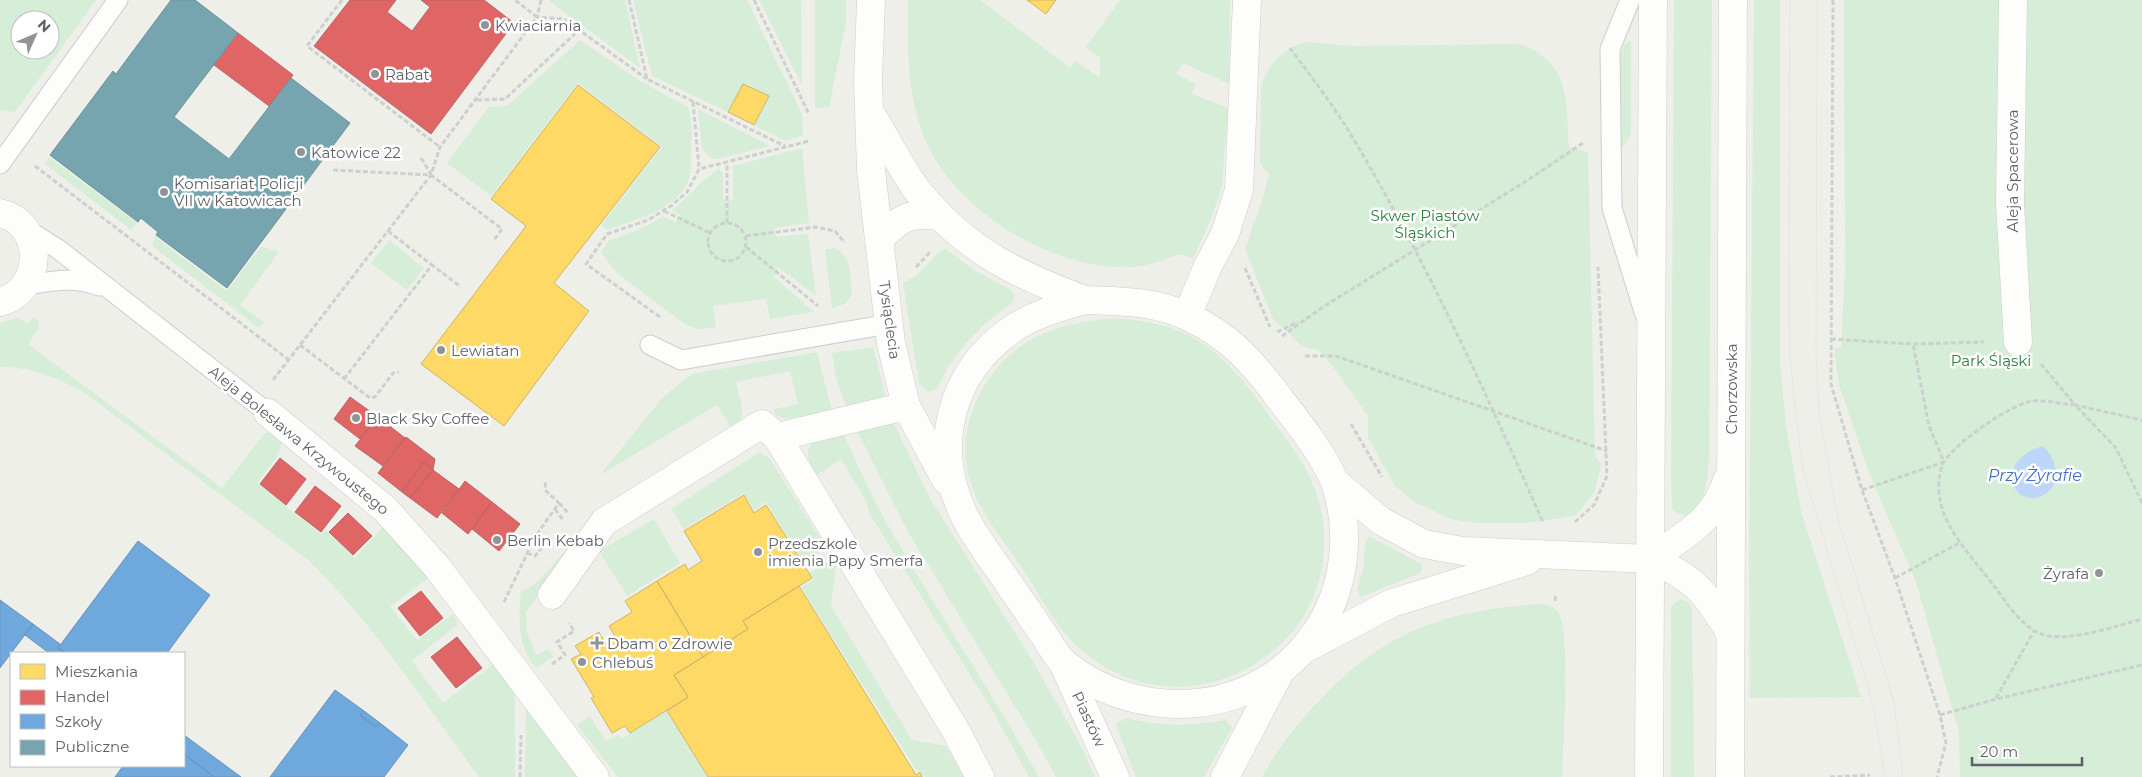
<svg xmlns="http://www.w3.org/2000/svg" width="2142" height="777" viewBox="0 0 2142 777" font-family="Montserrat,sans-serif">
<rect width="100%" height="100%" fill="#efefea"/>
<path fill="#d6edd7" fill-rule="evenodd" d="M0 0H96L15 112 0 110ZM20 20H50V50H20Z
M550 0H625L640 68 549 1Z
M633 0H747L802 114 803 135 786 141 754 125 769 96 743 84 728 112 652 76Z
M759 0H801L802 85Z
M815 0H846V23L829 107 815 108Z
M908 0H980L1070 68 1075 61 1100 78V58L1086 47 1120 0H1230L1229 84 1183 63 1176 74 1196 84 1192 94 1228 108 1222 186 1212 217 1193 259 1181 254C1166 258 1149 266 1134 267 1057 272 961 215 928 146 907 101 907 48 908 0Z
M1674 0H1712L1709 461C1707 480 1706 509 1685 516L1675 512 1672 508 1671 475Z
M1754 0H1780V361L1786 427 1802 515 1861 697 1750 698 1749 552Z
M1844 0H2142V777H1960L1959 732 1916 582 1869 473 1839 385 1834 348H1841L1845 270Z
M580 40 640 81 688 107C693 121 692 135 691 150 691 161 692 174 687 184 673 211 633 220 607 230L601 225 662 147 578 83 491 196 447 163 489 107 507 106Z
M1631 41V134L1624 146 1619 145 1620 55 1625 44Z
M1305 42 1353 46 1519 44C1571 61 1566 102 1569 147L1588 152 1595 456 1601 464 1595 490 1581 510 1574 516 1527 523H1475L1451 519 1416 503 1395 486 1368 438V416L1336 371 1320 351 1302 346 1273 319 1245 249 1263 198 1269 174 1260 164 1261 88C1266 65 1283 49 1305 42Z
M698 109 770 146 718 159 710 158 702 149Z
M802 148 809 223 774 228 776 237 808 234 816 296 778 267 774 277 814 312 770 319 766 299 713 306 716 327 698 329 685 324 617 273 601 253 608 241 645 227 663 216 675 222 681 215 672 210C689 197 701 180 719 169L723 173V200H733V166Z
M49 157 137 223 131 230 44 163Z
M155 237 227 291 261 246 279 252 240 305 264 322 259 328 152 246Z
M389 240 424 268 407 290 371 263Z
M835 248C853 258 850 277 852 296L844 304 832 308 825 249Z
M946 249 972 269 1011 290 1014 295V301L986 323 966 343 948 367 938 387 933 391H927L919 383 903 283 916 276 941 250Z
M33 317 39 321V328L28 344 222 488 265 433H272L283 440 277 457 257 483 321 534 326 530 355 558 384 525 431 576 390 607 417 640 453 614 458 624 412 661 443 703 495 663 515 690V777H479C425 704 375 625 309 561L82 391C57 378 29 366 0 367V323L18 318 28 324Z
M1116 318C1139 320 1161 323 1182 332 1221 350 1246 382 1270 417 1284 436 1300 456 1310 478 1335 531 1327 598 1285 640 1223 702 1129 703 1069 638 1051 618 1037 591 1022 568 1005 542 982 516 972 487 950 429 986 360 1040 335 1064 324 1089 320 1116 318Z
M873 347 886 399 847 408 837 382 832 353Z
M817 352 832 411 786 419 775 415 774 409 798 404 790 371 736 382C739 400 750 417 732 429L717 405 600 475 663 397 692 374Z
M893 421 929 497 1031 658 1079 742 1095 777H1056L1038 744 908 532 857 431Z
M843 433C857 463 870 494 886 522 935 609 991 690 1039 777H1029L994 713 869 513 866 501 841 459 817 475C809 462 804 455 812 441Z
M760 452 770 459 826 548 803 562 766 502 754 510 744 493 684 529 671 509Z
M654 519 680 563 627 596 599 551Z
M1369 537C1373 537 1418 562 1422 565V570L1418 574 1361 597 1357 590 1364 564 1365 541Z
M574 545 526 612 527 632 536 655 549 649 553 657 536 668C518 648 518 617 521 591 545 583 553 558 574 545Z
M832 558 836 564 831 606 912 740 946 746 964 777H925L920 770 917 771 801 587 814 579 810 573Z
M1681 599 1688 602 1692 608 1694 777H1671V606Z
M1538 604C1546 605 1553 605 1558 612 1571 631 1563 748 1562 777H1262C1277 749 1297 724 1319 701 1385 631 1443 611 1538 604Z
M526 705 579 777H525Z
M666 711 707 777H618L577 725 590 716 606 741 619 734 622 739Z
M1127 718C1160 727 1192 726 1226 720L1232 728 1204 777H1136L1117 728V723Z"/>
<path fill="#bed6f9" d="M2043 446C2051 453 2055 463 2056 473 2057 480 2054 487 2049 491 2016 518 1989 461 2043 446Z"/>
<path fill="#ffd966" stroke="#cfb567" d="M1027 0H1056L1046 14Z
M743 84 769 96 754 125 728 112Z
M578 85 660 147 554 283 589 311 504 426 421 364 526 226 491 199Z
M744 495 754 513 766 505 812 578 743 621 748 629 703 657 657 581 685 564 688 570 702 561 684 531Z
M657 581 703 657 674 675 688 697 630 733 625 726 612 733 591 698 594 697 571 659 581 654 575 646 599 632 606 644 616 638 609 626 632 612 625 601Z
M799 586 916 775 920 772 922 777H708L667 711 688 697 674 675 748 629 743 621Z"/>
<path fill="#e06666" stroke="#b96467" d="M350 0H396L387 12 412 31 430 7 421 0H484L514 23 431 134 314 46Z
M238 33 293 75 269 106 214 65Z
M350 397 378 417 360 439 334 419Z
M378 417 405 438 383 466 355 446Z
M406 437 435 459 433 470 424 462 402 492 378 473Z
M280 458 306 479 286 505 260 484Z
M424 462 433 470 410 498 402 492Z
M433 470 459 489 437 518 410 498Z
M465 481 492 502 468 534 442 513Z
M315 486 341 506 321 532 295 512Z
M492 502 520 524 499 551 472 529Z
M348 513 372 536 353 555 329 532Z
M421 591 443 618 420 636 398 608Z
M457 637 482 668 456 688 431 657Z"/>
<path fill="#6fa8dc" stroke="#6a93b9" d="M138 541 210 595 167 653H66L58 648Z
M0 600 33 624 0 668Z
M33 624 60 644 58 648 66 653H49L25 635Z
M335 690 364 711 360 715 376 727 380 723 408 745 384 777H270Z
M364 711 380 723 376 727 360 715Z
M184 735 241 777H214L184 754Z
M184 754 214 777H115L123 766H184Z"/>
<path fill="#76a5af" stroke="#6f919a" d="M171 0H195L238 33 174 117 229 159 291 78 350 123 227 288 156 235 158 232 141 218 138 222 50 155 113 71 116 74Z"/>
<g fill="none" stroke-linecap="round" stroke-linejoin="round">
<g stroke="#cccdcc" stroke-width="21">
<path id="lane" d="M1630 0 1610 49 1612 208 1645 315
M0 164 118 0
M26 229 58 249 268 413
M26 285C52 281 74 276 99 286
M650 345 681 360 889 324"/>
</g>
<g stroke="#cccdcc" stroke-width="29">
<path id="street" d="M871 0 868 80 871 170 891 343 906 406 946 480
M2013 0 2010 203 2018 342
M871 114C887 139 902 172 921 195 968 252 1018 275 1085 300
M0 213C46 224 44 290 0 302
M879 240C900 218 908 212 940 216
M1085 300C1122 301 1154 301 1189 317 1231 337 1253 363 1280 399 1298 422 1325 456 1335 483 1352 532 1345 590 1316 632 1260 717 1140 726 1064 663 1056 656 1051 646 1046 638 1033 619 1020 600 1007 581 992 559 974 537 963 513 932 446 950 373 1011 330 1033 315 1059 307 1085 300Z
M1187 316 1207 268 1225 234 1239 190 1247 0
M268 413 385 509 437 567 595 777
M777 437 906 406
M1335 482 1381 521 1424 544 1463 551 1650 559
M552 595 604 522 762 424 777 437 956 731 980 777
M1308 647 1392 603 1527 561
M1062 661 1115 777
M1225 777 1280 672"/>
</g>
<g stroke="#cbcccb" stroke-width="29">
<path id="secondary" d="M1650 559C1683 536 1715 521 1727 480
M1650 559C1694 577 1706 593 1730 633
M1649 777 1653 0
M1730 777 1733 0"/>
</g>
<path stroke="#ccd1cf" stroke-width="3" stroke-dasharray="5 2.5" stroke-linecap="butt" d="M342 0 307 46 440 147
M541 0 537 17 564 19 647 79
M629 0 647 79 785 146
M754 0 809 114
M1833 0 1831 384 1862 490 1895 578 1940 715 1946 743 1937 777
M1290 48C1311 76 1333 105 1351 135 1425 258 1485 391 1543 522
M477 100 505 99 579 30
M693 102 699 169
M421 158 431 174
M35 166 289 360
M333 170 431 175 502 229 493 241
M664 211 710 233
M727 223V163
M708 242a19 19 0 1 1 38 0a19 19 0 1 1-38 0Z
M388 231 432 265
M746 236 816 227 835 231 845 243
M746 247 818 306
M916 267 931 251
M1245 268 1270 327
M660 317 586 264 607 234 648 220 671 206 687 192 699 169 809 141
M1277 332 1298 322
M1282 336 1323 307 1531 178 1583 143
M1831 339 1913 344 1984 342
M300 345 370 398 375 397 393 373 399 372
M1305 356H1336L1607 451
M2041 364 2075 405 2142 420
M344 379 432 265 461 287
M273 380 431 175 440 147 537 17 515 0
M1351 424 1382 477
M1862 490 1944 462 1929 426 1913 344
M559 503 569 514
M2142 503 2116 448 2075 405C2062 404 2047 400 2033 401 2012 403 1954 444 1944 462 1938 472 1938 489 1940 500 1946 532 1975 560 1994 586 2008 604 2025 633 2049 636 2075 640 2117 626 2142 619
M555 509 563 520
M1575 522 1594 505 1607 476 1598 267
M527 553 535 556 547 541
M1895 578 1961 542
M1555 601 1556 595
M504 602 535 537 559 503 546 491 545 481
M552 664 565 655 557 642 574 631 569 623
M1996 698 2034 631
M1940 715 1996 699 2142 665
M520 777 521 735
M1830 777 1870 775"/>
<use href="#lane" stroke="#fdfdfc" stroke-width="19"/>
<use href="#street" stroke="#fdfdfc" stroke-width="28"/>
<use href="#secondary" stroke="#fdfdfc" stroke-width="28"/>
<path stroke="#e5e5e5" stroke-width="1" d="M1790 0 1789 294 1790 358 1796 416 1803 469 1873 704 1885 777
M1817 0 1816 355 1819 413 1838 519 1894 702 1903 777"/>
</g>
<g fill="#919396" stroke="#fff" stroke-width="2">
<circle cx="485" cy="25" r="5"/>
<circle cx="375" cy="74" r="5"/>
<circle cx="301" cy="152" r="5"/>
<circle cx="164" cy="192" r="5"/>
<circle cx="441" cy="350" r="5"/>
<circle cx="356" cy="418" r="5"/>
<circle cx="497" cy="540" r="5"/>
<circle cx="758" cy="552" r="5"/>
<circle cx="2099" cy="573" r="5"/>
<path d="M594.5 635.5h5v5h5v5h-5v5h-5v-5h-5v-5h5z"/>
<circle cx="582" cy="662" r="5"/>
</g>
<g text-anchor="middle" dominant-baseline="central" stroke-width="5" stroke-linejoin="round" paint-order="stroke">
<g font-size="15" fill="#5e6168" stroke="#fff" text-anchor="start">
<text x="495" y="25">Kwiaciarnia</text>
<text x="385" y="74">Rabat</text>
<text x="311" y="152">Katowice 22</text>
<text x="174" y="183">Komisariat Policji<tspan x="174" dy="17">VII w Katowicach</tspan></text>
<text x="451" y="350">Lewiatan</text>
<text x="366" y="418">Black Sky Coffee</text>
<text x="507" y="540">Berlin Kebab</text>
<text x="768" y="543">Przedszkole<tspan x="768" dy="17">imienia Papy Smerfa</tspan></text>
<text x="2089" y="573" text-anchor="end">Żyrafa</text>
<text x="607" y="643">Dbam o Zdrowie</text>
<text x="592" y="662">Chlebuś</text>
</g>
<g font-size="15" fill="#5e6168" stroke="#fff">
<text transform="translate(2012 171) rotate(-90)">Aleja Spacerowa</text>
<text transform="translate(890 320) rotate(82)">Tysiąclecia</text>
<text transform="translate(1731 389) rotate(-90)">Chorzowska</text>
<text transform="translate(299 440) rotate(39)">Aleja Bolesława Krzywoustego</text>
<text transform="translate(1089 719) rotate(65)">Piastów</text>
</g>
<g font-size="15" fill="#2b813d" stroke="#fff">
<text x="1425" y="215">Skwer Piastów<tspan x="1425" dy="17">Śląskich</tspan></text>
<text x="1991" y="360">Park Śląski</text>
</g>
<g font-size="16" font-style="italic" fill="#3e6dd0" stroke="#fff">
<text x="2035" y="475">Przy Żyrafie</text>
</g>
</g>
<rect x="10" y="652" width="175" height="115" fill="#ffffff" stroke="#bfc0c3"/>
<rect x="20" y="664" width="25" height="15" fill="#ffd966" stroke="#bfc0c3"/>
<text x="55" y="677" font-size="15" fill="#5e6168">Mieszkania</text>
<rect x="20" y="690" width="25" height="15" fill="#e06666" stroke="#bfc0c3"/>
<text x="55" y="702" font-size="15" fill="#5e6168">Handel</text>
<rect x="20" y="714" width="25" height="15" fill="#6fa8dc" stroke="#bfc0c3"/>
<text x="55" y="727" font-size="15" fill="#5e6168">Szkoły</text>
<rect x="20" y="740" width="25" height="15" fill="#76a5af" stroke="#bfc0c3"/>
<text x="55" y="752" font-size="15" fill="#5e6168">Publiczne</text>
<g transform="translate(35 35) rotate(45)"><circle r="24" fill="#ffffff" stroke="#bfc0c3"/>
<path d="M0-4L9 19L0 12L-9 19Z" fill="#919396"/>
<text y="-8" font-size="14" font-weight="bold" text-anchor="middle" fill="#5e6168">N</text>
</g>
<path d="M1972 757v8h110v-8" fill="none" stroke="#5e6168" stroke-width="2.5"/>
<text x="1980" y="757" font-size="15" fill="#5e6168" stroke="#ffffff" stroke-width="4" paint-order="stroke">20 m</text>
</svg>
